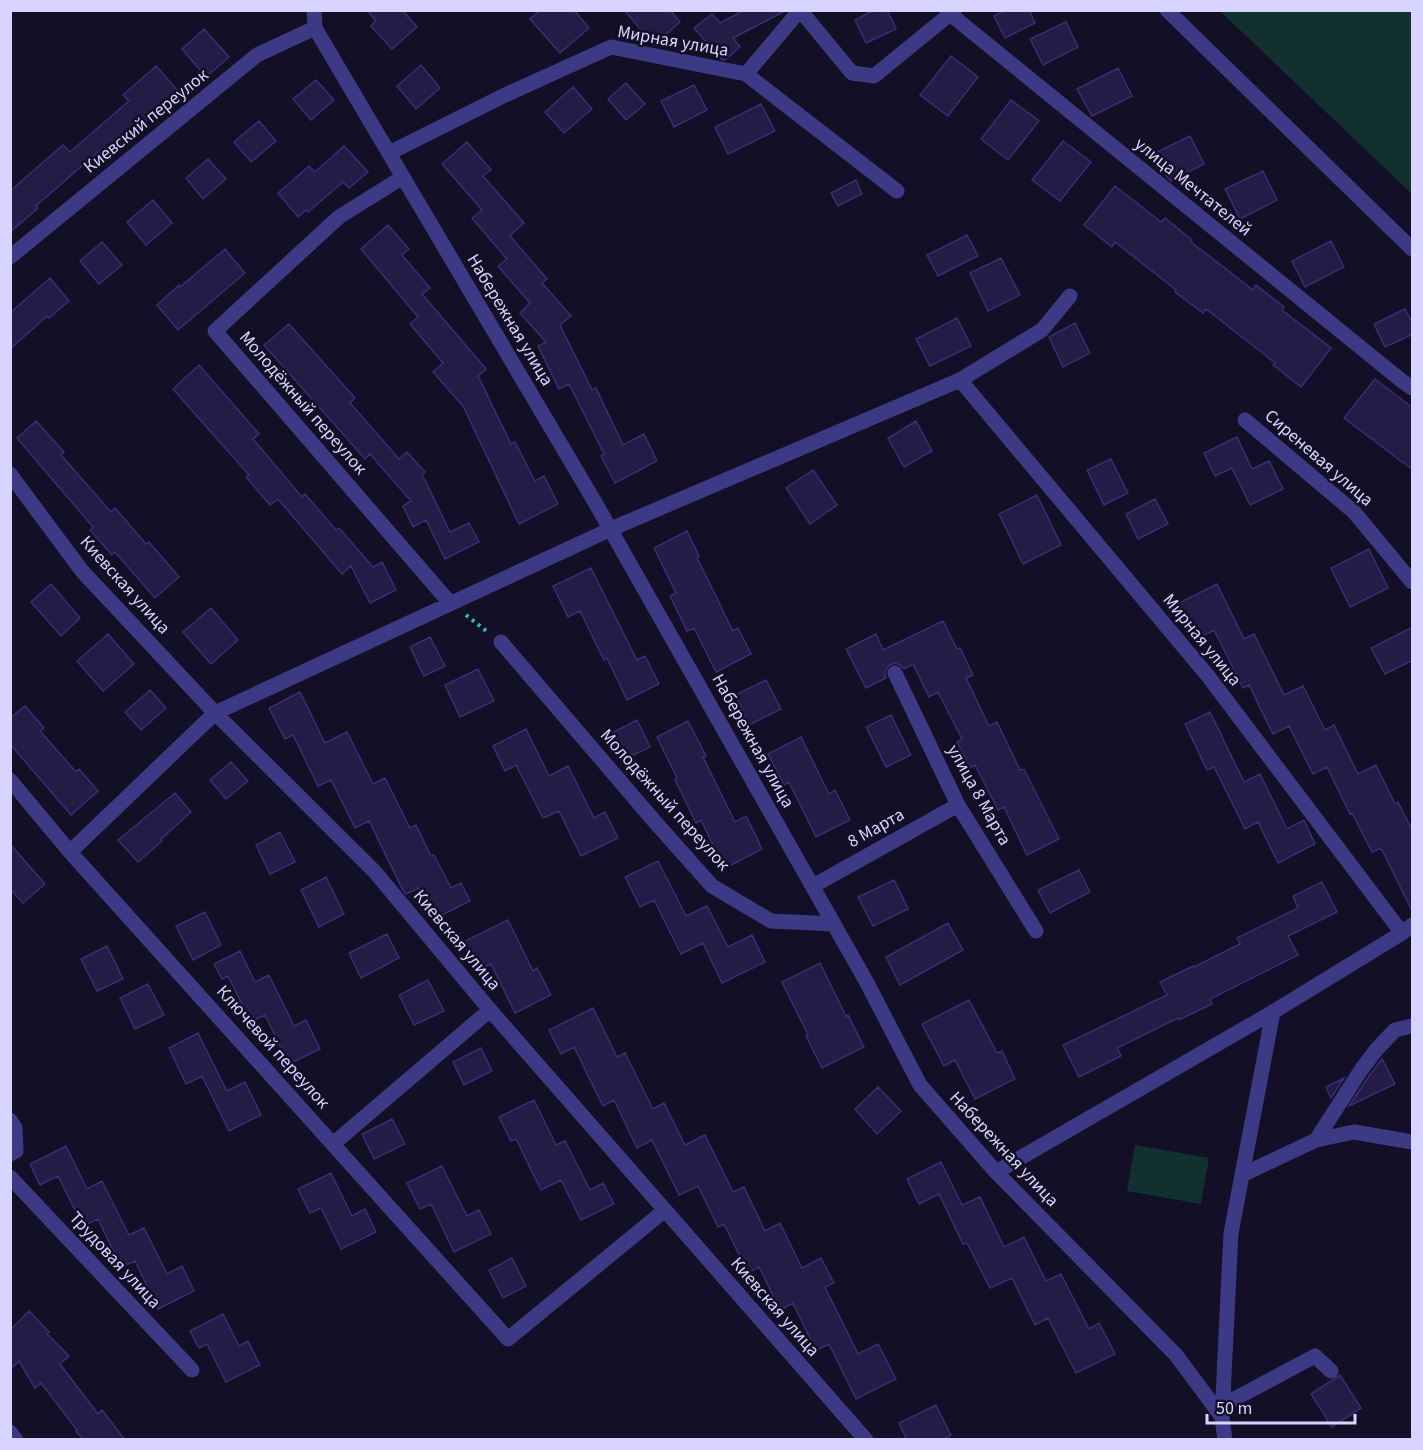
<svg xmlns="http://www.w3.org/2000/svg" width="1423" height="1450" viewBox="0 0 1423 1450" font-family="'Source Sans 3',sans-serif">
<rect width="100%" height="100%" fill="#130f26"/>
<path fill="#12302f" d="M1220 11H1412V194Z
M1135 1145 1209 1158 1201 1204 1127 1191Z"/>
<path fill="#241b47" stroke="#3b2d73" stroke-width="1.5" d="M367 10H402L417 27 392 49 371 26 376 21Z
M540 10H574L589 28 560 53 530 19Z
M624 10H670L680 22 654 45Z
M744 10H787L733 38 740 47 725 60 721 59 694 28 712 14 720 23Z
M874 10H887L896 29 866 43 855 20Z
M1005 10H1029L1035 23 1005 38 994 16Z
M1066 22 1078 47 1043 65 1030 39Z
M204 29 229 57 206 77 182 49Z
M951 56 978 77 948 116 920 95Z
M421 65 440 88 416 109 397 86Z
M156 66 179 92 146 121 144 119 102 156 98 152 36 206 38 208 10 232V191L63 145 70 152 129 101 123 95Z
M1118 68 1132 96 1092 116 1077 89Z
M316 80 334 100 311 120 293 99Z
M626 83 645 104 626 120 608 99Z
M694 85 707 110 674 127 661 101Z
M573 87 592 109 564 133 545 112Z
M1011 100 1039 121 1008 160 981 139Z
M761 104 775 131 728 154 715 127Z
M259 121 276 141 251 162 234 142Z
M1190 136 1204 164 1171 181 1167 177 1155 153Z
M1063 141 1091 162 1060 201 1032 180Z
M467 142 491 170 483 176 524 223 510 236 547 279 542 283 571 316 560 325 592 390 596 388 623 445 644 434 657 461 615 483 601 456 604 454 569 384 559 389 538 346 546 342 520 313 530 303 498 266 507 259 472 218 482 210 442 164Z
M344 146 368 172 349 188 343 182 308 212 306 210 298 217 278 193 309 166 315 172Z
M208 159 226 179 203 199 186 178Z
M1263 171 1277 200 1240 219 1225 189Z
M856 180 862 194 838 206 831 193Z
M1115 186 1161 222 1165 218 1192 240 1191 242 1253 290 1256 285 1284 307 1282 310 1331 348 1301 387 1273 365 1275 363 1206 309 1203 313 1175 292 1176 290 1115 242 1112 247 1084 225Z
M153 200 172 223 146 245 127 222Z
M388 225 409 249 402 255 430 288 422 294 486 369 478 376 511 444 515 442 535 481 544 476 558 504 519 524 463 406 433 372 443 363 410 324 418 317 361 249Z
M967 235 978 256 938 276 927 255Z
M1331 241 1344 267 1305 287 1292 261Z
M102 242 122 265 99 284 80 261Z
M225 249 245 273 178 330 157 305 179 285 180 287Z
M1001 258 1020 295 988 311 970 273Z
M50 278 69 301 49 318 47 316 10 349V313Z
M1405 309 1413 324V334L1385 347 1374 324Z
M957 318 971 346 930 366 916 339Z
M1075 323 1090 353 1063 367 1049 337Z
M289 324 355 398 350 403 399 459 407 452 425 472 422 474 450 532 469 523 479 542 445 559 426 520 413 527 403 506 411 501 370 454 365 459 264 345Z
M199 365 259 434 253 439 302 497 305 494 336 530 339 528 373 567 382 562 396 590 370 603 351 566 342 574 278 499 270 505 246 477 249 475 173 389Z
M1375 379 1413 408V470L1344 418Z
M36 421 64 452 61 455 111 512 115 508 146 544 149 542 179 577 155 598 115 552 112 555 90 530 93 527 17 438Z
M916 421 932 451 904 467 888 438Z
M1237 437 1252 469 1269 461 1283 489 1250 505 1232 468 1215 476 1204 453Z
M1111 459 1128 493 1104 505 1087 470Z
M813 470 837 505 810 524 786 488Z
M1037 495 1061 545 1023 564 999 514Z
M1155 499 1168 524 1138 539 1126 514Z
M687 531 699 556 697 558 733 631 738 628 751 654 716 672 694 628 687 631 670 596 676 593 654 548Z
M1369 549 1388 588 1350 607 1331 568Z
M591 568 637 660 645 656 659 684 627 700 607 658 604 660 580 611 568 617 553 586Z
M51 584 80 618 61 636 31 602Z
M1217 584 1244 639 1254 634 1284 695 1303 686 1325 730 1334 725 1358 774 1376 765 1395 804 1398 802 1413 832V913L1381 848 1372 852 1352 813 1350 814 1327 767 1313 774 1289 726 1273 734 1249 685 1243 688 1214 630 1197 639 1179 603Z
M211 608 238 640 211 664 183 632Z
M943 621 957 649 960 648 973 675 966 678 989 726 997 722 1020 770 1024 769 1059 839 1027 855 1004 807 998 810 975 765 970 768 957 742 962 739 938 692 929 697 913 664 904 669 900 665 895 663 890 665 887 668 885 673 886 678 866 688 846 649 876 634 883 650Z
M1413 627V660L1385 674 1371 648Z
M108 634 134 664 103 691 77 661Z
M430 637 445 666 424 676 410 647Z
M478 669 494 701 460 717 445 685Z
M766 680 781 709 749 725 735 695Z
M150 690 166 708 141 730 125 712Z
M300 692 325 743 347 732 373 784 385 778 410 828 416 825 431 856 434 855 451 888 461 883 470 901 434 919 419 888 406 894 403 890 369 821 355 828 331 780 318 786 293 735 285 739 269 708Z
M25 706 44 728 40 731 76 772 79 769 98 791 71 815 10 744V718Z
M1210 712 1244 782 1260 774 1287 829 1304 820 1315 844 1278 863 1258 822 1245 829 1214 767 1207 770 1185 724Z
M891 715 911 755 886 767 866 727Z
M637 720 650 747 621 761 608 735Z
M688 721 706 756 703 757 735 822 746 816 762 849 724 869 701 820 696 823 675 780 677 778 657 737Z
M526 729 549 776 568 766 594 818 605 812 618 838 581 856 559 811 543 818 516 765 505 771 493 746Z
M801 737 829 794 835 790 850 820 816 837 789 782 784 785 768 754Z
M231 762 248 781 226 799 210 780Z
M175 793 191 812 161 839 162 841 138 862 118 840Z
M280 832 295 862 270 874 256 845Z
M10 844 45 884 23 903 10 889Z
M658 861 686 916 707 906 728 947 752 935 765 962 722 983 703 943 681 954 654 900 640 907 625 877Z
M1079 870 1090 892 1050 913 1038 890Z
M326 877 344 914 319 927 301 890Z
M894 880 908 909 873 926 858 897Z
M1322 882 1337 912 1288 936 1298 955 1210 999 1212 1004 1179 1020 1178 1018 1117 1048 1121 1056 1079 1077 1063 1045 1167 995 1160 982 1193 966 1194 967 1240 944 1237 938 1298 908 1293 896Z
M205 912 221 945 193 960 176 926Z
M508 920 533 971 537 968 551 995 515 1013 491 964 478 970 463 942Z
M948 923 963 950 900 985 886 957Z
M387 934 399 958 361 978 349 953Z
M107 946 123 979 97 991 81 959Z
M240 951 255 982 269 975 294 1026 306 1020 320 1049 289 1064 265 1015 251 1022 228 976 222 979 214 964Z
M820 963 846 1016 848 1015 864 1047 822 1068 806 1036 808 1035 782 982Z
M428 980 444 1011 414 1025 399 995Z
M148 984 164 1015 135 1029 120 998Z
M969 1000 997 1053 1002 1051 1015 1079 975 1099 955 1060 944 1066 922 1024Z
M593 1008 617 1057 625 1053 653 1109 664 1103 685 1145 705 1135 733 1192 744 1187 765 1231 780 1223 802 1268 821 1258 834 1283 825 1287 858 1354 878 1344 896 1379 856 1399 829 1344 816 1351 793 1303 780 1310 759 1267 748 1273 724 1224 718 1227 698 1186 679 1195 652 1140 637 1148 614 1100 603 1106 574 1047 561 1054 549 1030Z
M198 1033 227 1091 245 1082 261 1115 229 1131 202 1076 186 1084 169 1048Z
M481 1048 492 1071 464 1085 453 1062Z
M1382 1059 1395 1084 1349 1106 1369 1076Z
M1344 1078 1331 1098 1326 1087Z
M878 1087 901 1111 877 1134 855 1109Z
M534 1100 556 1145 565 1141 590 1190 603 1183 614 1204 581 1220 561 1180 541 1190 516 1139 511 1141 499 1117Z
M392 1119 405 1144 374 1159 362 1134Z
M66 1146 87 1189 102 1181 129 1235 144 1228 167 1274 182 1266 194 1291 158 1309 135 1261 121 1267 98 1219 83 1226 58 1176 40 1185 30 1164Z
M941 1162 962 1205 980 1197 1004 1247 1024 1237 1046 1281 1061 1274 1089 1329 1099 1323 1115 1354 1076 1373 1048 1318 1035 1325 1012 1278 990 1288 967 1243 963 1244 939 1194 919 1204 907 1179Z
M442 1166 467 1216 479 1210 491 1234 454 1252 431 1204 420 1209 407 1183Z
M331 1173 352 1216 365 1209 376 1232 341 1249 321 1208 310 1213 298 1189Z
M512 1258 526 1286 503 1298 489 1270Z
M29 1311 49 1332 47 1334 69 1356 60 1364 98 1414 102 1410 125 1440H83L76 1431 77 1430 41 1383 35 1388 19 1361 10 1370V1330Z
M223 1314 239 1346 248 1341 260 1365 226 1382 207 1344 199 1348 190 1331Z
M1340 1375 1361 1408 1332 1427 1311 1394Z
M936 1405 951 1435 942 1440H907L899 1423Z"/>
<g fill="none" stroke-linecap="round" stroke-linejoin="round">
<path stroke="#2fb8b0" stroke-width="4" stroke-dasharray="3 4.5" stroke-linecap="butt" d="M466 615 489 633"/>
<path stroke="#3d3a85" stroke-width="15" d="M314 10 315 28 596 504 866 981 920 1085 996 1172 1176 1355 1222 1417 1225 1440
M800 10 852 73 874 76 955 10
M1167 10 1412 249
M950 14 1402 381 1412 388
M746 74 800 10
M389 153 503 96 611 47 746 74 897 191
M403 177 339 217 215 331 450 603
M10 257 257 55 315 28
M960 380 1208 676 1402 933
M1245 420 1354 512 1412 582
M10 474 82 571 215 713 375 872 490 1010 866 1440
M501 642 655 822 712 886 771 921 834 924
M895 673 958 805 1036 931
M10 780 70 852 508 1339 665 1210
M70 852 215 713 611 529 960 380 1042 330 1070 296
M813 886 958 805
M10 1120 15 1128 16 1151 10 1154
M1316 1140 1361 1070 1376 1050 1395 1030 1412 1026
M333 1144 490 1010
M996 1172 1273 1012
M1242 1175 1316 1140 1354 1132 1412 1142
M10 1177 192 1370
M1223 1405 1315 1356 1331 1371
M1222 1417 1231 1233 1273 1012 1402 933 1412 925
M10 1432 16 1440"/>
</g>
<g text-anchor="middle" dominant-baseline="central" stroke-width="5" stroke-linejoin="round" paint-order="stroke">
<g font-size="18" fill="#d9d4ff" stroke="#130f26">
<text transform="translate(673 41) rotate(10)">Мирная улица</text>
<text transform="translate(146 121) rotate(-39)">Киевский переулок</text>
<text transform="translate(1193 187) rotate(39)">улица Мечтателей</text>
<text transform="translate(510 320) rotate(59)">Набережная улица</text>
<text transform="translate(303 403) rotate(49)">Молодёжный переулок</text>
<text transform="translate(1319 458) rotate(41)">Сиреневая улица</text>
<text transform="translate(125 585) rotate(48)">Киевская улица</text>
<text transform="translate(1202 640) rotate(51)">Мирная улица</text>
<text transform="translate(753 741) rotate(61)">Набережная улица</text>
<text transform="translate(979 795) rotate(61)">улица 8 Марта</text>
<text transform="translate(665 800) rotate(48)">Молодёжный переулок</text>
<text transform="translate(876 828) rotate(-29)">8 Марта</text>
<text transform="translate(457 940) rotate(50)">Киевская улица</text>
<text transform="translate(273 1047) rotate(48)">Ключевой переулок</text>
<text transform="translate(1004 1149) rotate(47)">Набережная улица</text>
<text transform="translate(115 1260) rotate(47)">Трудовая улица</text>
<text transform="translate(775 1307) rotate(49)">Киевская улица</text>
</g>
</g>
<rect width="1423" height="1450" fill="none" stroke="#d9d4ff" stroke-width="24"/>
<path d="M1207 1414v9h148v-9" fill="none" stroke="#d9d4ff" stroke-width="3"/>
<text x="1216" y="1414" font-size="18" fill="#d9d4ff" stroke="#130f26" stroke-width="4.5" paint-order="stroke">50 m</text>
</svg>
